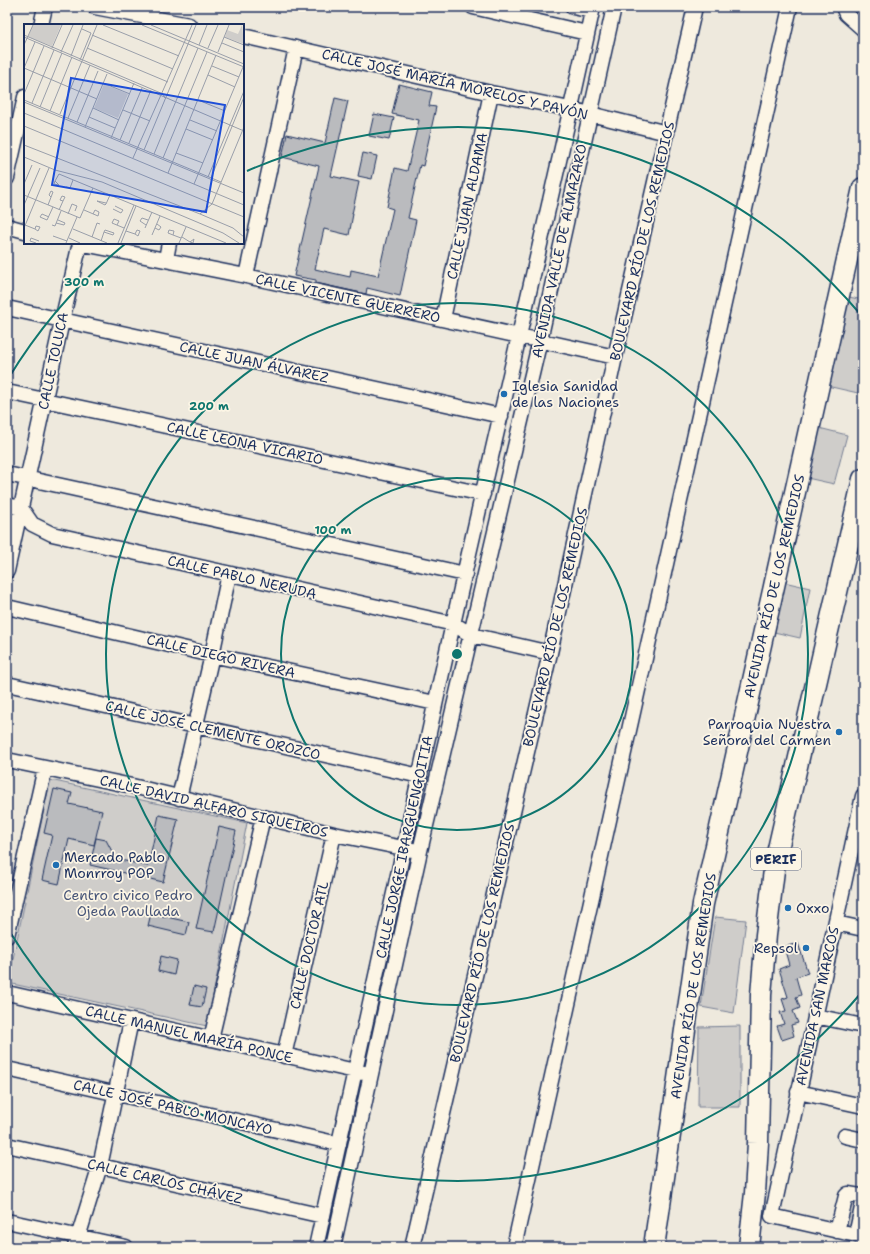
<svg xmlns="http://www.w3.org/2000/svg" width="870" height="1254" viewBox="0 0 870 1254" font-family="'Shantell Sans',sans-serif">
<rect width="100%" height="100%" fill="#eee9dd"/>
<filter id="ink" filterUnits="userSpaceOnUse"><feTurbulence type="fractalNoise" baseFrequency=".025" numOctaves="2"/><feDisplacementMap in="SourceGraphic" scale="8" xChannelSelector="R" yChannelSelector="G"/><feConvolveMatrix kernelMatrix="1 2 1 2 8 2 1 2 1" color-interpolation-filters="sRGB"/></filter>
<g filter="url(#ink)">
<path fill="#cfcdca" stroke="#757e94" d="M849 297 863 300V373L858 393 827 386Z
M819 428 847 435 834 484 807 478Z
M784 582 810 588 800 638 774 632Z
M50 780 247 823 207 1026 8 983Z
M715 917 746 920 734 1013 701 1007Z
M740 1026V1107H698L699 1027Z
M851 1199 857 1203 851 1226 849 1228 844 1227Z"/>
<path fill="#babbbe" stroke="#1b2f5e" d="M399 84 432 92 429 106 436 107 423 166 420 165 408 218 416 220 400 296 367 288 366 294 316 283V280L294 276 319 166 282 157 287 134 325 143 335 98 348 101 331 176 359 182 352 214H353L349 235 324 229 315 269 350 277 351 270 378 276 393 209 387 207 395 168 407 171 419 120 392 114Z
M374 114 394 118 389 140 369 136Z
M363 153 377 156 372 179 358 176Z
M54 789 72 793 69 804 102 811 94 845 69 839 59 884 42 880 52 835 44 833Z
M159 815 178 819 163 882 90 865 96 838 106 840 116 859 148 866Z
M219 827 236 831 214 932 196 929Z
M152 909 163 912 162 916 189 922 186 935 148 926Z
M798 943 808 973 796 977 801 995 796 997 800 1008 793 1011 798 1023 791 1025 794 1036 782 1040 777 1026 784 1024 780 1012 786 1011 782 999 788 997 779 969 789 965 784 947Z
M161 956 177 960 174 975 158 971Z
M194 986 206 989 202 1007 190 1005Z"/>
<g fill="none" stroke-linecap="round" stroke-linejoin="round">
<g stroke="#1b2f5e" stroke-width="17">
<path id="minor" d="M95 7 189 25
M473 7 587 33
M573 7 592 11
M843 7 846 14 863 29
M41 25 45 7
M243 36 491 93 570 109 667 133
M7 178 25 97
M7 226 25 231
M79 243 246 276 615 357
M166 259 169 243
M246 276 296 48
M7 308 501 416
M443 319 491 93
M7 392 483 494
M7 474 465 574
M7 505 21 508 32 524 52 534 454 624 471 635 550 653
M7 571 62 321 80 243
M7 607 212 655 435 703
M7 684 420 776
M7 760 132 786 334 834 413 850
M863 796 772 1216 856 1235 863 1203
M179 798 212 655 229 574
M836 923 863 929
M7 936 45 768
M7 993 364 1073
M815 1016 863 1026
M211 1039 263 817
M284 1056 334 834
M7 1069 339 1144
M798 1092 863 1106
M845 1136 863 1140
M7 1145 323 1216
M7 1221 126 1247
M837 1231 846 1196 848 1194 860 1196 863 1200
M75 1247 100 1166 131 1021
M316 1247C357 1067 395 885 435 705 486 472 543 240 593 7
M333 1247 420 851 540 340 614 7
M412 1247 550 653 615 357 695 7
M514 1247 790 7"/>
</g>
<g stroke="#1b2f5e" stroke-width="23">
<path id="highway" d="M654 1247 703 904 863 188
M749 1247 755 1193 758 1143 761 995 766 935 775 862 863 479"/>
</g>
<use href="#minor" stroke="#fcf5e5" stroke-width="14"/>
<use href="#highway" stroke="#fcf5e5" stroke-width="20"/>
</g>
</g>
<g fill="none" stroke="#0f766e" stroke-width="2">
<circle cx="457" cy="654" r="176"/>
<circle cx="457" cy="654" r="351"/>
<path d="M861 993A527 527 0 0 1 8 929M8 379A527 527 0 0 1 125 244M247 171A527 527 0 0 1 861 315"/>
</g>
<g fill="#1f6fb2" stroke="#fcf5e5" stroke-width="1.5">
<circle cx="504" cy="394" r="4"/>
<circle cx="839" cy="732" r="4"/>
<circle cx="56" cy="865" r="4"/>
<circle cx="788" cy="908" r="4"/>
<circle cx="806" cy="948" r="4"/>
</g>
<g text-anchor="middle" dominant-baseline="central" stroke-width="3.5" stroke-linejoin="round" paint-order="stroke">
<rect fill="#fcf5e5" stroke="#5e6a86" stroke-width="1" x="751" y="848" width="50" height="22" rx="3"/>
<g font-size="13" font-weight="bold" fill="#1b2f5e">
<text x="776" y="859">PERIF</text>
</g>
<g font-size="14" fill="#1b2f5e" stroke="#fcf5e5">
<text transform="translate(455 84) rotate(13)">CALLE JOSÉ MARÍA MORELOS Y PAVÓN</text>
<text transform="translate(467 206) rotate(-78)">CALLE JUAN ALDAMA</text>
<text transform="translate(642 241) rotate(-77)">BOULEVARD RÍO DE LOS REMEDIOS</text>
<text transform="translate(559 251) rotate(-78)">AVENIDA VALLE DE ALMAZARO</text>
<text transform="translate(348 298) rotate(12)">CALLE VICENTE GUERRERO</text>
<text transform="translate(53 361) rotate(-78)">CALLE TOLUCA</text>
<text transform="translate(254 362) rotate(12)">CALLE JUAN ÁLVAREZ</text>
<text transform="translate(245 443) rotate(12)">CALLE LEONA VICARIO</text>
<text transform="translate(242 577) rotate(13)">CALLE PABLO NERUDA</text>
<text transform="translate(774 586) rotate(-77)">AVENIDA RÍO DE LOS REMEDIOS</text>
<text transform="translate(555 627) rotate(-77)">BOULEVARD RÍO DE LOS REMEDIOS</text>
<text transform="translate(221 656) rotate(13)">CALLE DIEGO RIVERA</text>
<text transform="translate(213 730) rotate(13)">CALLE JOSÉ CLEMENTE OROZCO</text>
<text transform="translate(214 806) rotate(13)">CALLE DAVID ALFARO SIQUEIROS</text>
<text transform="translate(404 847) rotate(-78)">CALLE JORGE IBARGUENGOITIA</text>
<text transform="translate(482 943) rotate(-77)">BOULEVARD RÍO DE LOS REMEDIOS</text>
<text transform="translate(309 945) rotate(-77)">CALLE DOCTOR ATL</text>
<text transform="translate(693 986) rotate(-81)">AVENIDA RÍO DE LOS REMEDIOS</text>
<text transform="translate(817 1006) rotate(-78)">AVENIDA SAN MARCOS</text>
<text transform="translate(189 1034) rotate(13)">CALLE MANUEL MARÍA PONCE</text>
<text transform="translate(173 1107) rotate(13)">CALLE JOSÉ PABLO MONCAYO</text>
<text transform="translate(165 1181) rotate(13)">CALLE CARLOS CHÁVEZ</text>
</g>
<g font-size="14" fill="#1b2f5e" stroke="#fcf5e5" text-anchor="start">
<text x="512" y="386">Iglesia Sanidad<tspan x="512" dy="16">de las Naciones</tspan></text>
<text x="831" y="724" text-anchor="end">Parroquia Nuestra<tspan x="831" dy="16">Señora del Carmen</tspan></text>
<text x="64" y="857">Mercado Pablo<tspan x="64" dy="16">Monrroy POP</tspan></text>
<text x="796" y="908">Oxxo</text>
<text x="798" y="948" text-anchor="end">Repsol</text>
</g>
<g font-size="14" fill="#485679" stroke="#fcf5e5">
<text x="128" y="895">Centro civico Pedro<tspan x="128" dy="16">Ojeda Paullada</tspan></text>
</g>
</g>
<g transform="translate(24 24)">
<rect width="220" height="220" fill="#eee9dd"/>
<path d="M9 1H37L28 22 4 13ZM218 1 220 20 201 13 203 6 214 10ZM80 60 104 70 94 94 70 84Z" fill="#cfcdca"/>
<path fill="none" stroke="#9a9faa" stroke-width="1" d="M79 1 155 32M118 1 220 43M127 1 220 40M0 11 139 70 141 74M68 11 149 45M0 13 220 107M200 13 220 21M198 19 220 28M0 21 9 1M175 21 183 1M28 24 38 1M63 24 144 58M184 24 194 1M37 28 49 1M194 28 205 1M47 32 59 1M56 36 67 9 58 5M188 42 215 53M0 44 73 75M0 44 11 18M184 51 211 63M79 59 106 70M0 70 20 22M0 76 197 158M174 76 201 87M0 78 220 169M8 79 30 26M16 83 38 29M69 84 95 96M99 86 126 97M26 87 48 33M0 89 220 181M36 90 73 1M65 93 91 104M44 94 66 41M166 96 193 107M53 98 74 47M0 102 220 193M61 103 83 50M162 105 189 116M87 114 110 59M96 116 118 64M105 119 127 66M0 121 176 190 209 204 220 213M120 126 172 1M152 129 179 139M130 130 174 24M0 133 31 146 78 158 199 209 215 219M109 134 168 1M139 134 183 28M144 149 192 31M184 153 220 67M187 154 220 73M31 157 35 161 30 160 31 157 35 150 202 219M0 160 8 141M170 160 219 43M42 163 46 164 49 156M0 171 56 194 69 164M82 179 73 177 81 181 82 180 86 171M0 181 16 144M24 181 29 168 27 167 25 171 27 173M89 185 97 189 99 186 91 182M35 186 39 177 41 173 38 172 36 176 39 177M60 186 74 192 75 188 71 186 69 190M44 190 48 180 53 182 51 187M176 190 188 180 220 103M25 193 18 190 16 193 23 196 29 183M32 199 40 201 41 199 34 196M1 201 11 205 14 207 16 203 12 202 11 205M28 201 31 202 37 187M93 201 95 197 90 195 88 199 100 204M122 201 116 197 118 194 124 196M0 204 25 144M121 204 128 188M131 204 135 206 137 203 133 200M49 205 83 219M102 207 111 210 114 212 116 207 113 206 111 210M128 211 136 192M149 211 150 207 145 206 144 209 149 211 157 214M29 212 43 217M68 213 73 199 76 200M158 213 166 218 169 219 170 215 166 218M45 214 56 219M77 217 80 208 81 206 90 209 89 211 80 208M12 219 6 217 7 214 15 217M42 219 53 193M94 219 110 181M97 219 112 182M155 219 162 203"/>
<path fill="#1d4ed8" fill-opacity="0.15" stroke="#1d4ed8" stroke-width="2" d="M47 54 201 81 182 188 28 161Z"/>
<rect width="220" height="220" fill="none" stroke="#1b2f5e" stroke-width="2"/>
</g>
<circle cx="457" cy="654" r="6" fill="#0f766e" stroke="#fcf5e5" stroke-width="2"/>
<g font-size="12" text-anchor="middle" font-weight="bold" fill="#0f766e" stroke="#fcf5e5" stroke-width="3.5" stroke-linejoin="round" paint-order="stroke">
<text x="84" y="286">300 m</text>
<text x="209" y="410">200 m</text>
<text x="333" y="534">100 m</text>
</g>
<rect width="870" height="1254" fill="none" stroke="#fcf5e5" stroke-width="24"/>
<rect x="12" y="12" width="846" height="1230" fill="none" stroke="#1b2f5e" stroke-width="1.5" filter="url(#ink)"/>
</svg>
